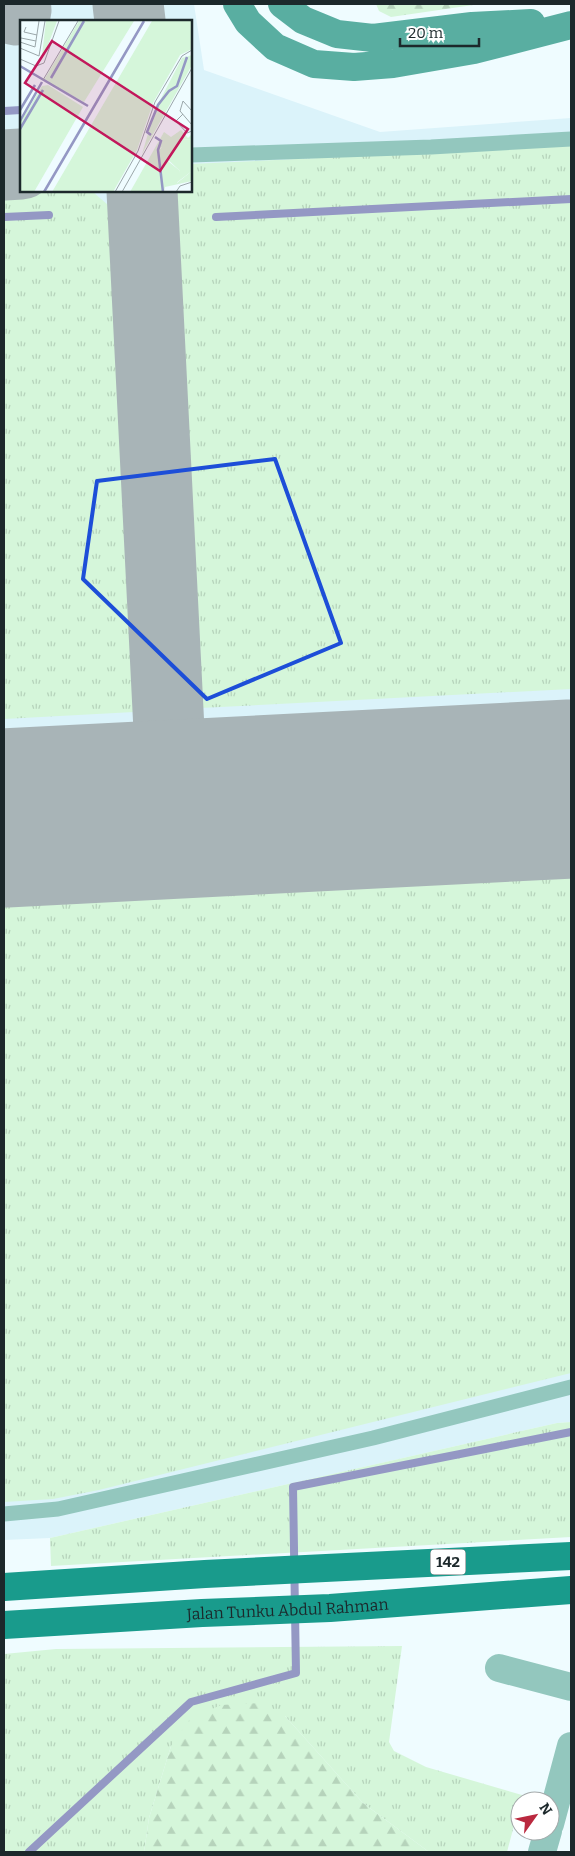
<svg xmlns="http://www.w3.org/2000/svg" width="575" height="1856" viewBox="0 0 575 1856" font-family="Bitter,serif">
<defs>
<pattern id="grass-tufts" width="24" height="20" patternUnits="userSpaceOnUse" patternTransform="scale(1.25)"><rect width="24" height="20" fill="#d5f6da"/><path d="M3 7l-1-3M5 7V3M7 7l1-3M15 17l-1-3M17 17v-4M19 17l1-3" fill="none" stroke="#b6d3bb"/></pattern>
<pattern id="forest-firs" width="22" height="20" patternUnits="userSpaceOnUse" patternTransform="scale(1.25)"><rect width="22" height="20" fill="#d5f6da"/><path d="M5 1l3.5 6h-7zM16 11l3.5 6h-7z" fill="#b6d3bb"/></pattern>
</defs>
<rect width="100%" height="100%" fill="#effcff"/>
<path fill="#dbf3fa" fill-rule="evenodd" d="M4 4H194L204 70 380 132 571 118V1422L557 1423 50 1538 4 1540ZM21 21H191V191H21Z"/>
<path fill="url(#grass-tufts)" d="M571 146V689L200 708 190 700 185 690 160 191H191V164Z
M21 182V191H92C108 206 127 217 132 239L152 690 147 704 134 712 4 719V183Z
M571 872V1373L99 1490 53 1499 4 1502V901Z
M571 1422V1537L51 1566 50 1538 557 1423Z
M402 1646 389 1742 394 1751 426 1767 522 1795 507 1852H429L363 1803 285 1716 171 1746 149 1818 144 1852H4V1654L56 1649Z"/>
<path fill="url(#forest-firs)" d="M376 4H480L391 17 379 11Z
M261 1703 285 1716 363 1803 429 1852H144L149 1818 171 1746 190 1719 221 1705Z"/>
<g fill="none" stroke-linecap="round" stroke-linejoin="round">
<path stroke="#9498c4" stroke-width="8" d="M4 111 21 110
M4 217 49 215
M216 217 571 199
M29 1852 191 1702 296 1673 293 1487 571 1432"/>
<path stroke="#a8b4b7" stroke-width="71" d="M14 4 16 10
M128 4 130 21
M4 165 21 164
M142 191 170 750
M113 812C129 806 149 798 160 784 166 774 168 761 170 750 188 793 193 797 239 806"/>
<path stroke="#a8b4b7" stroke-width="179" d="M4 818 571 789"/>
<path stroke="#93c7be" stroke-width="15" d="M191 155 431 147 571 139
M4 1514 58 1509 373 1438 571 1387"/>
<path stroke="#93c7be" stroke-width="28" d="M499 1668 571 1687
M550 1824 571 1746
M542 1852 548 1831"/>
<path stroke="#59aea1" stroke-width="28" d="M237 4 248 22 275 47 314 64 354 67 393 64 474 50 571 25
M282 4 303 20 337 34 373 38 472 26 531 23"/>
<g stroke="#199b8c" stroke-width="28">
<path d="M4 1587 205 1574 571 1556"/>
<path id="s1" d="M4 1625 202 1613 330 1608 571 1590"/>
</g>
</g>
<path fill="none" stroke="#1d4ed8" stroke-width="4" stroke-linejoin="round" d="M275 459 341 643 207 699 83 579 97 481Z"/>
<g text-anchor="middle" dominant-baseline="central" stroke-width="4.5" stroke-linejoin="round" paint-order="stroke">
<rect fill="#fff" stroke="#60686b" stroke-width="1" x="430.5" y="1549.5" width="35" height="25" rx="4"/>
<g font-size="15" font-weight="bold" fill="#1c282b">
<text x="448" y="1562">142</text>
</g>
<g font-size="16" fill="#1c282b" stroke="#fff">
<text stroke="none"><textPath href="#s1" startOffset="284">Jalan Tunku Abdul Rahman</textPath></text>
</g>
</g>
<g transform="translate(20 20)">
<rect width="172" height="172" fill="#effcff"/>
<path d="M59 1H114L64 82 24 60ZM132 1H172V29L160 35 133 83 117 130 93 172H32ZM172 35V45L122 134 135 90 162 38ZM28 65 63 87 14 172H0V103L22 66ZM161 110 168 118 172 114V120L161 119 140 128 149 142 160 151 157 163 172 151V161L145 167 144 172H110L144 112 151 117Z" fill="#d5f6da"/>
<path d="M26 1H37L24 36 22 35ZM161 119 172 120V151L156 163 154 162 160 151 139 131 144 124Z" fill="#d5f6da"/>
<path fill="none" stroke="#9498c4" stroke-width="2.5" d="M0 46 68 86M31 58 64 1M0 90 15 65M0 101 22 62M0 109 23 70M131 115 127 112 138 85 149 71 157 66 167 37M135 117 141 121 138 130 143 172M24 172 124 1"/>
<path fill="none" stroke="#9ba7aa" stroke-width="1" d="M6 7 4 12 17 15M1 18 16 21M0 22 15 27 19 1M0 28 19 36 25 1M0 39 16 46 24 43 39 1M23 60 58 1M172 91 163 81 160 91 172 105M163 94 156 101 167 113 172 111M95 172 118 131 135 82 162 36 172 30M102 172 172 48M156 172 160 166 172 162"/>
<path fill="#c2185b" fill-opacity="0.15" stroke="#c2185b" stroke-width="2.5" d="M32 21 168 109 140 151 5 63Z"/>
<rect width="172" height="172" fill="none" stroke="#1c282b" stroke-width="2.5"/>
</g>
<rect width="575" height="1856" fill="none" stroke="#1c282b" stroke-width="10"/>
<g transform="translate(535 1816) rotate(57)"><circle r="24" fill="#ffffff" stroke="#a4a9aa"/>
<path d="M0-4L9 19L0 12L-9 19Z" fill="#ba293f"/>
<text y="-8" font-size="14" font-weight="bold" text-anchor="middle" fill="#1c282b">N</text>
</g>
<path d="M400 38v8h79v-8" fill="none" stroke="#1c282b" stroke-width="2.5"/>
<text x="408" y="38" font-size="15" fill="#1c282b" stroke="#ffffff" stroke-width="4" paint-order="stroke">20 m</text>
</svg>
